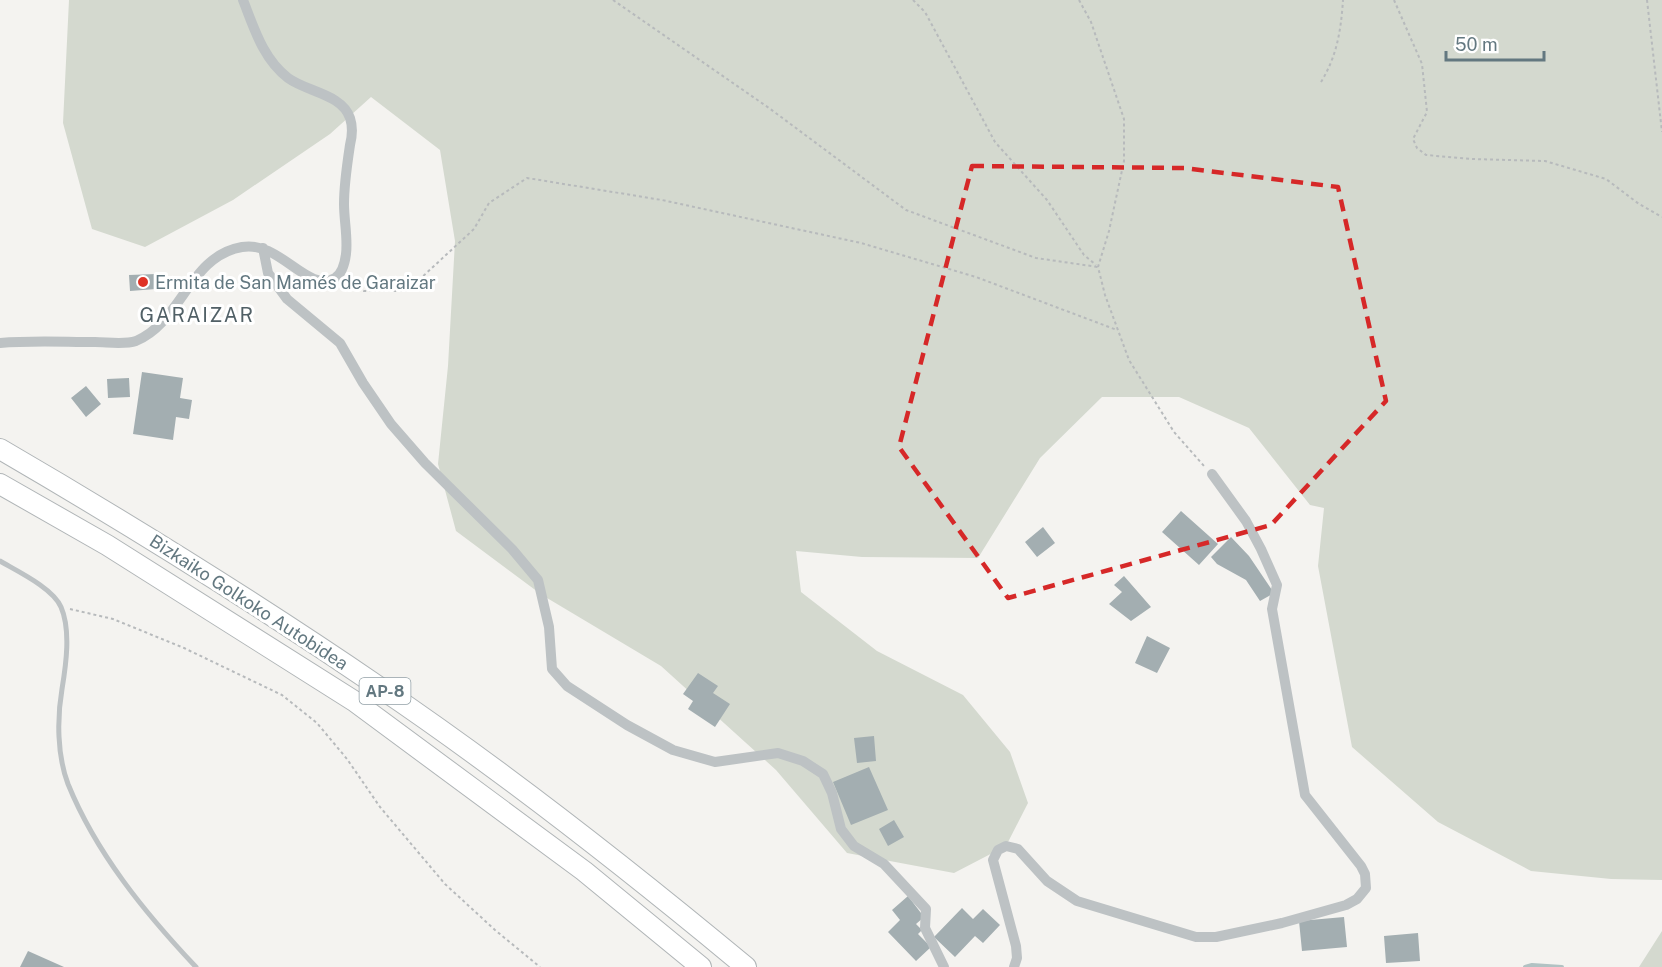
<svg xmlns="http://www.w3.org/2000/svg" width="1662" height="967" viewBox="0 0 1662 967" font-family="'Public Sans',sans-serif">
<rect width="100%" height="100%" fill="#f4f3f0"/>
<path fill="#d4d9cf" d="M69 0H1662V880L1611 879 1531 871 1438 822 1352 747 1318 566 1324 508 1310 505 1249 428 1179 397H1102L1040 458 978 558 862 557 796 551 801 592 877 651 963 695 1010 752 1028 803 1006 846 954 873 847 853 776 770 661 666 542 595 456 531 438 464 448 366 455 241 440 150 371 97 330 134 233 200 145 247 92 229 63 123Z
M1662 931V967H1639Z"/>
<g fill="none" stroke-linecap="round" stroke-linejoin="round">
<path stroke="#b1c2c3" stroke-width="4" d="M1525 967 1532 965 1562 967"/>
</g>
<path fill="#a3aeb1" d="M156 274V289L130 291 129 275Z
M142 372 183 378 180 398 192 400 189 419 176 417 173 440 133 434Z
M129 378 130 397 108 398 107 379Z
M86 386 101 404 86 417 71 398Z
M1181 511 1218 544 1199 565 1162 532Z
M1043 527 1055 543 1037 557 1025 542Z
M1231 537 1249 556 1274 593 1260 601 1246 580 1217 564 1211 557Z
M1124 576 1151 607 1131 621 1109 604 1122 592 1114 585Z
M1147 636 1170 648 1157 673 1135 663Z
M698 673 718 686 713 693 730 704 715 727 688 709 693 701 683 694Z
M874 736 876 761 857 763 854 738Z
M869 767 888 810 851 825 833 782Z
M894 820 904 837 888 846 879 829Z
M908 896 924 917 916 924 922 930 918 934 931 947 916 961 888 932 900 920 892 910Z
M962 908 973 919 983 909 1000 925 983 943 975 936 955 957 934 937Z
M1344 917 1347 947 1302 951 1299 921Z
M1418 933 1420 961 1386 963 1384 936Z
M28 951 64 967H20Z"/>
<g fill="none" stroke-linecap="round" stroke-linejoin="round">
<g stroke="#b0b5b7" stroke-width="22">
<path id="highway" d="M0 449C129 524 256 603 379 687 506 773 628 869 746 967
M0 484 107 545 354 701 584 871 701 967"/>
</g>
<path stroke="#b7babc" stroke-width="2" stroke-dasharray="3 3" stroke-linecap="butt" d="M613 0 769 108 906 210 1036 258 1098 267
M913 0 925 12 995 142 1047 200 1084 255 1096 265
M1079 0 1091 22 1124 119V161L1109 231 1098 267 1105 295 1129 360 1174 432 1204 466
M1394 0 1422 64 1427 112 1413 139 1417 148 1426 155 1472 159 1545 161 1606 179 1639 204 1662 217
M1647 0 1662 132
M1321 82C1337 56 1341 30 1343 0
M347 283 364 291H407L474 229 489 203 527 178 662 200 861 243 976 277 1117 330
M70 609 113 619 184 648 282 695 317 723 347 759 380 807 445 884 495 930 540 967"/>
<path stroke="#bdc2c4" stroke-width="5" d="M0 561C17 571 53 588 61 607 71 630 66 665 62 689 57 718 57 755 68 784 96 853 145 913 196 967"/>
<path stroke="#bdc2c4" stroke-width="10" d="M263 248 268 273 287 299 340 343 363 383 391 424 425 463 512 549 538 580 549 627 552 669 567 686 627 725 673 750 715 762 778 753 803 761 823 774 832 793 841 829 854 846 884 864 926 909 925 928 944 967
M0 343C31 340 64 342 95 342 107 342 124 345 136 341 182 322 189 256 242 247 280 240 307 294 335 278 343 273 345 262 346 254 348 238 344 220 344 204 344 184 347 165 350 145 352 137 353 127 350 118 342 94 307 92 288 78 263 59 254 28 243 0
M1014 967 1017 958 1016 946 993 860 998 850 1006 846 1018 849 1047 881 1077 901 1196 937H1216L1282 923 1346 905 1357 899 1366 888 1365 874 1361 866 1305 795 1272 609 1277 585 1261 549 1246 521 1212 474"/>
<use href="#highway" stroke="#fff" stroke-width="20"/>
</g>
<path fill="none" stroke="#d62828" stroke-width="4.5" stroke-dasharray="12 8" stroke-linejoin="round" d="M972 166 1184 168 1338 187 1386 401 1271 525 1008 598 899 447Z"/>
<circle fill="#df3225" stroke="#fff" stroke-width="2" cx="143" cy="282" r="6"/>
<g text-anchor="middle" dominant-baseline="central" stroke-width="6" stroke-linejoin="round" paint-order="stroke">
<rect fill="#fff" stroke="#92a0a6" stroke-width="1.5" x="359.5" y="678" width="51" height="26" rx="4.5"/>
<g font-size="16" font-weight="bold" fill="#637880">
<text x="385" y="691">AP-8</text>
</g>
<g font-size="18" fill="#637880" stroke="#fff" text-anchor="start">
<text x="155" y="282">Ermita de San Mamés de Garaizar</text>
</g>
<g font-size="18" fill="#637880" stroke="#fff">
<text transform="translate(249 602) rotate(33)">Bizkaiko Golkoko Autobidea</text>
</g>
<g font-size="20" letter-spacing="1.5" fill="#516066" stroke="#fff">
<text x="197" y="315">GARAIZAR</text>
</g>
</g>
<path d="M1446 51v9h98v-9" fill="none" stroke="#637880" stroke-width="3"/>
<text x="1455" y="51" font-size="18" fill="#637880" stroke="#ffffff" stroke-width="4.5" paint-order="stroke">50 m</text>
</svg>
